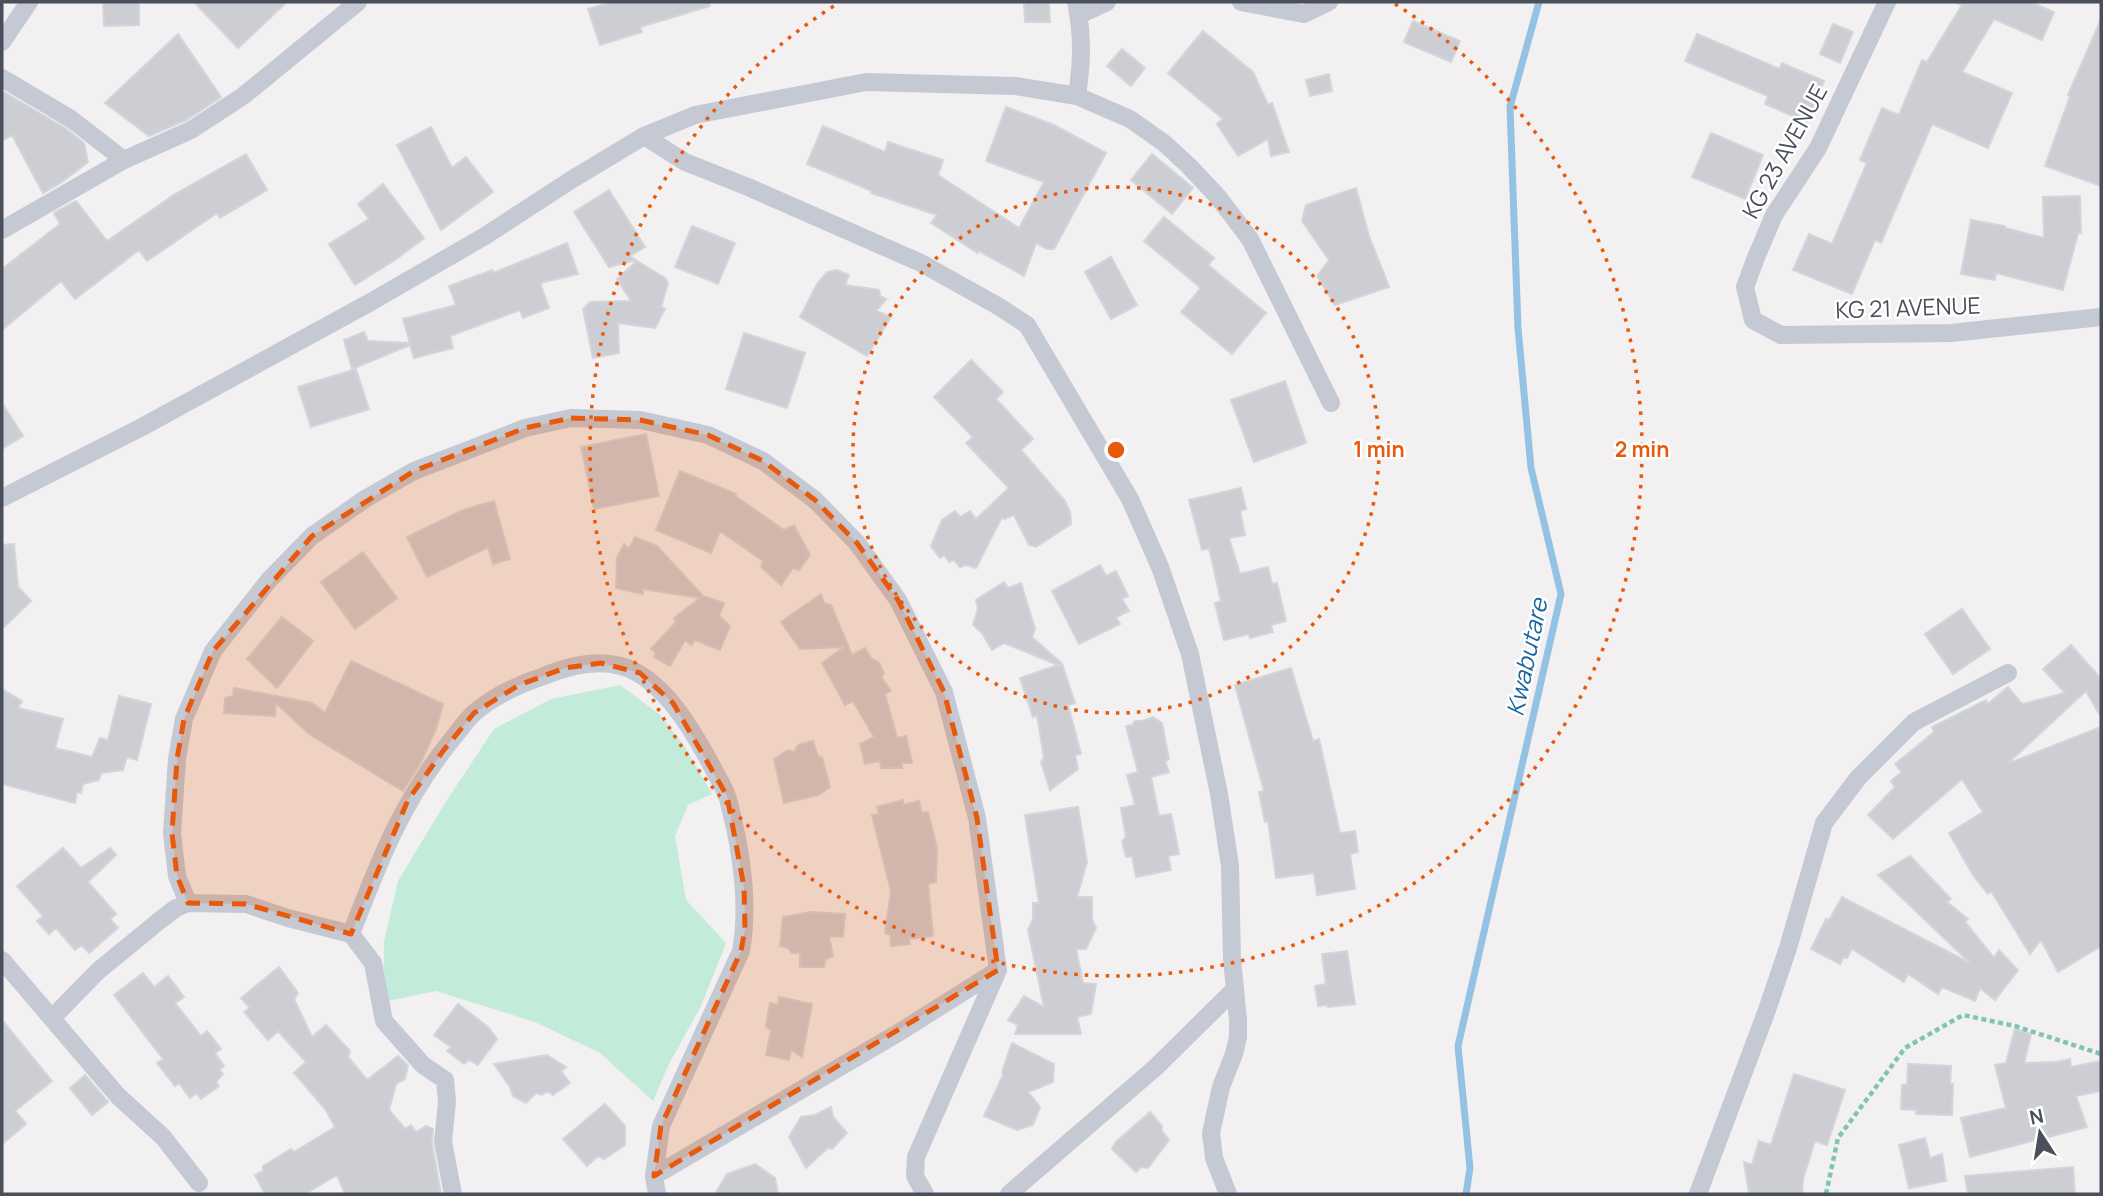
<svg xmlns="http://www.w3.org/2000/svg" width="2103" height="1196" viewBox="0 0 2103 1196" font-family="Manrope,sans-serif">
<rect width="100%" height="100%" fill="#f2f0f0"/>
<path fill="#c2ebda" d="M620 685 659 714 685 747 712 794 688 805 675 836 686 900 726 943 701 1006 669 1064 653 1101 600 1053 535 1022 436 991 383 1002 384 942 398 881 447 800 494 729 551 699Z"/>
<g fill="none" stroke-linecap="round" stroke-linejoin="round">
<path stroke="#94c2e4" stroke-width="7" d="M1466 1194 1470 1168 1458 1046 1561 594 1531 468 1518 328 1510 107 1539 2"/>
</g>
<path fill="#cdced4" stroke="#d4d5da" stroke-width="2" d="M103 2H139V25L104 26Z
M194 2H287L238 48Z
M613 2H709L710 6 640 27 642 32 600 45 588 9Z
M1024 2H1049L1050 22H1025Z
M1954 2H2030L2054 12 2042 40 1994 19 1962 72 2012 93 1988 148 1932 124 1881 243 1875 240 1852 294 1793 270 1809 234 1832 244 1867 163 1860 160 1882 108 1899 115 1922 60 1927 62 1962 5Z
M2101 19V186L2045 166 2070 96 2068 95Z
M1413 21 1460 41 1451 62 1404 42Z
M1833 24 1853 32 1840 63 1820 54Z
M1203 31 1253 72 1268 105 1272 103 1289 152 1271 156 1268 139 1238 156 1217 124 1223 119 1168 73Z
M178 34 221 97 186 120 149 136 105 103Z
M1697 34 1780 69 1782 63 1824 81 1807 122 1765 104 1768 96 1685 61Z
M1122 49 1145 68 1131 86 1107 66Z
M1329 74 1332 91 1310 96 1306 80Z
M2 91 65 128 84 143 88 162 62 182 43 193 12 135 2 141Z
M1006 107 1052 124 1106 153 1054 249H1047L1036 243 1024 276 979 251 978 253 931 223 937 215 871 193 872 191 807 164 823 126 885 152 888 142 943 160 938 175 1019 228 1044 182 986 161Z
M431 127 452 168 466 157 493 192 441 230 397 145Z
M1711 133 1763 155 1745 199 1692 177Z
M246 154 267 190 220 218 217 213 147 261 139 250 75 299 61 281 2 330V269L60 224 54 213 76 201 107 241 175 194Z
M1152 154 1193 188 1172 214 1131 180Z
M383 184 424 238 395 260 355 285 329 244 369 219 358 204Z
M1356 188 1369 236 1389 287 1335 305 1317 276 1329 260 1302 221 1306 205Z
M609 190 645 247 630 256 636 260 609 267 574 212Z
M2080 196 2081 233H2078L2063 290 1996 273 1995 280 1961 274 1971 220 2005 226V228L2044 238 2043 197Z
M1164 217 1214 258 1208 265 1266 313 1232 354 1181 312 1201 288 1144 241Z
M692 226 735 243 718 284 675 267Z
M567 243 578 274 540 283 549 308 523 318 520 310 450 336 453 348 414 358 410 345 352 369 344 340 364 332 368 341 410 343 403 319 456 305 449 286 492 270 493 273Z
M1111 257 1137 305 1111 319 1085 272Z
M637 261 665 278 668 283 661 307 665 309 655 328 618 323 619 353 593 358 583 309 590 302 631 301 617 279Z
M837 270 849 275 845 285 879 290 880 296 886 299 876 311 891 317 867 356 800 317 817 284 827 272Z
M744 333 805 353 787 408 726 389Z
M971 360 1003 392 996 399 1033 439 1021 450 1065 501 1070 512 1071 524 1036 547 1029 545 1014 515 1004 519 1002 517 976 568 966 565 960 567 954 560 949 562 944 555 940 558 931 546 942 520 955 511 960 517 970 511 976 519 1009 488 966 443 973 437 934 397Z
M356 369 369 409 311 427 298 387Z
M1285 381 1306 443 1254 462 1231 400Z
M2 403 23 436 2 449Z
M646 434 659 496 594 509 581 447Z
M680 471 736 494 735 496 784 530 794 525 810 555 799 570 793 568 781 585 761 567 763 561 720 531 711 553 656 530Z
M1241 488 1246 509 1240 511 1245 535 1229 538 1240 574 1268 567 1272 584 1277 583 1286 621 1271 625 1273 632 1250 638 1249 634 1224 640 1215 603 1221 601 1209 548 1202 550 1189 500Z
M494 501 510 559 493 564 488 547 427 577 407 537 463 510Z
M635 537 657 546 703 596 724 603 719 616 730 626 720 650 695 640 691 645 685 640 670 666 654 657 656 653 651 649 676 622 674 618 700 598 643 589V594L616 588 617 558 624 544 629 549Z
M14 544 18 587 31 601 2 629V545Z
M363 552 397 598 355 629 321 582Z
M1100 565 1106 576 1116 571 1128 596 1122 599 1129 611 1116 617 1120 624 1079 644 1052 591Z
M1004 582 1008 588 1021 583 1035 629 1032 637 1061 663 1060 665 1062 664 1075 703 1068 705 1081 754 1075 755 1078 769 1050 790 1041 762 1044 758 1037 715 1033 717 1020 678 1058 665 1004 643 992 650 982 633 973 625 978 608 976 600Z
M821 594 824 603 831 605 852 655 865 648 871 658 879 663 884 673 881 677 891 691 885 694 897 738 906 736 912 763H902V768H881L880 761 865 764 860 744 874 737 853 701 845 705 822 663 844 647 800 649 781 622Z
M1962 609 1990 649 1953 674 1925 634Z
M282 617 313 641 277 688 247 659Z
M2071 645 2101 679V717L2086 691 2007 764 2101 727V946L2058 972 2041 940 2030 954 1991 891 1988 894 1973 875 1949 833 1983 812 1962 779 1893 839 1868 815 1895 787 1891 781 1902 772 1895 764 1934 732 1932 727 1986 700 1988 704 2008 687 2022 704 2065 693 2043 669Z
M351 661 443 704 436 729 421 762 403 791 309 734 276 703 275 716 224 713 225 698 233 696 234 688 312 703 325 713Z
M1291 668 1313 741 1319 739 1340 833 1355 831 1358 852 1350 854 1355 889 1317 895 1314 873 1276 878 1268 821 1265 822 1259 792 1264 791 1235 685Z
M2 689 22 701 18 708 63 719 55 748 92 757 100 738 108 740 119 696 151 704 137 760 127 757 123 770 101 773 99 780 83 784 81 793 77 792 75 803 2 784Z
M1153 717 1162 723 1169 759 1165 761 1169 772 1151 777 1159 816 1171 814 1179 854 1168 856 1171 870 1136 877 1132 856 1126 857 1122 841 1126 837 1121 808 1135 805 1127 775 1138 772 1126 726 1132 725 1135 721H1142Z
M813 741 818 756 822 758 830 787 818 795 784 803 774 759 788 750 794 752 798 745Z
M903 800V805L919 801 922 813 928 812 937 848 936 882 928 884 933 936 909 939 910 944 891 946 890 935 885 933 891 891 872 815 879 814 877 807Z
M1078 807 1087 862 1077 897H1092V919L1096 928 1086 949H1076L1083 983 1096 984 1091 1014 1077 1017 1081 1034H1015L1018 1025 1008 1020 1024 996 1044 1007 1028 930 1033 919V903H1039L1025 815Z
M63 848 81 868 110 848 116 855 88 882 116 914 110 919 118 928 89 953 82 945 75 950 56 928 49 934 37 921 43 916 17 886Z
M1910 856 1951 899 1947 902 1968 919 1965 922 1994 958 1999 950 2018 970 1995 1000 1980 988 1975 1001 1942 987 1938 994 1908 974 1904 982 1852 949 1847 958 1844 957 1840 964 1811 949 1826 919 1829 920 1842 897 1970 963 1878 875Z
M810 912 845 914 843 937 829 936 833 956 825 960 824 967H800V953H792L788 948 780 946 783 917Z
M1347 951 1355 1004 1328 1007V1005L1318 1006 1315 986 1326 984 1322 954Z
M279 967 298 993 294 999 312 1037 326 1025 350 1051 348 1057 367 1080 398 1056 408 1065 405 1079 396 1084 389 1110 405 1129 411 1125 416 1132 426 1126 433 1129 432 1144 441 1194H345L337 1175 305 1194H265L255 1175 263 1171V1166L291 1149 294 1152 335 1127 326 1110 294 1073 306 1062 278 1031 268 1040 244 1012 250 1008 241 998Z
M143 973 154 987 168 976 184 997 175 1003 201 1036 207 1031 221 1049 215 1053 224 1066 219 1070 223 1074 216 1082 219 1086 201 1099 196 1093 190 1098 179 1083 175 1086 157 1063 163 1059 114 995Z
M779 997 812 1004 802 1057 791 1050 789 1060 766 1055 771 1031 766 1026 770 1003 778 1005Z
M458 1004 488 1027 497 1039 478 1065 469 1060 464 1064 447 1051 451 1047 434 1035Z
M2 1020 52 1081 15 1111 26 1124 2 1144Z
M2015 1029 2031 1034 2024 1063 2057 1062 2070 1059 2071 1067 2101 1061V1091L2076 1096 2087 1127 1970 1157 1961 1118 2006 1108 1995 1065 2006 1063Z
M1012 1043 1054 1064 1053 1082 1028 1092 1040 1107 1033 1125 1017 1130 984 1116 1003 1075 1002 1072Z
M547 1055 566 1067 561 1071 570 1083 553 1095 547 1091 542 1095 536 1093 526 1103 513 1096 510 1087 494 1064Z
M1908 1064 1951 1066 1950 1084H1953L1952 1115 1916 1114V1110L1901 1109 1902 1085H1907Z
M1794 1074 1845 1090 1827 1145 1815 1141 1803 1179 1802 1194H1749L1744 1162 1752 1165 1759 1141 1771 1145Z
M85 1075 108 1102 92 1115 70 1088Z
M605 1104 625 1126V1145L604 1159 598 1156 587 1166 563 1139Z
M831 1107 833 1117 847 1133 832 1149 828 1148 806 1168 789 1137 801 1117 815 1115Z
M1150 1112 1162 1126V1131L1169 1140 1148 1168 1141 1167 1136 1172 1112 1149 1116 1142Z
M1925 1138 1930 1158 1942 1154 1946 1181 1909 1188 1899 1145Z
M755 1164 775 1178 778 1194H715L727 1174Z
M2073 1167 2075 1194H1968L1965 1176Z"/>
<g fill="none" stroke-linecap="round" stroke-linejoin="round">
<path stroke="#7ec6b1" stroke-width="4.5" stroke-dasharray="5 3.5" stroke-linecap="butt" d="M1826 1194 1838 1138 1905 1048 1963 1015 2015 1026 2101 1054"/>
<path stroke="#c4c9d3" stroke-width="18" d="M1076 2C1083 36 1082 62 1077 96
M1241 2 1304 14 1329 2
M1887 2 1818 148 1774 215 1755 260 1745 287 1753 320 1781 335 1951 333 2101 317
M1079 15 1107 2
M2 42 29 2
M2 78 71 119 124 160
M644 136 685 162 748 187 921 263 998 306 1027 325 1130 499 1160 567 1190 654 1219 794 1230 866 1232 959 1238 1020V1037L1234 1054 1221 1087 1211 1133 1214 1158 1228 1194
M2 230 124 160 191 130 243 96 358 2
M2 498 142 427 369 303 485 236 571 180 644 136 695 115 866 82 1015 86 1077 96 1130 119 1164 143 1189 166 1218 197 1250 239 1331 403
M188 903 177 876 172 833 177 759 184 719 213 651 269 580 312 536 365 499 414 471 525 428 571 418 640 420 708 435 763 461 815 500 857 543 898 600 944 692 977 818 998 970 916 1157 915 1176 925 1194
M2 960 118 1096 163 1137 199 1183
M52 1018 98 971 159 921 176 908 188 903 246 904 288 918 351 934
M654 1176 898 1033 998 970
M453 1194 443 1142 447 1101 445 1080 423 1065 384 1021 373 963 351 934C379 861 403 799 453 738 460 730 466 720 474 713 493 696 520 684 544 676 568 666 595 659 621 666 664 678 695 734 714 770 719 780 725 789 728 799 741 848 750 901 741 951L661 1126 654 1176 657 1194
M1009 1194 1156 1067 1234 990
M1698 1194 1767 1010 1788 948 1824 823 1858 778 1914 722 2008 673"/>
</g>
<path fill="#e8590c" fill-opacity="0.2" stroke="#e8590c" stroke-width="5" stroke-dasharray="14 9" stroke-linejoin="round" d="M571 418 640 420 708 435 763 461 815 500 857 543 898 600 944 692 977 818 998 970 654 1176 661 1126 741 951 745 929 744 887 727 796 673 703 640 673 601 663 565 668 519 685 474 713 443 751 408 800 351 934 246 904 188 903 177 876 172 833 177 759 184 719 213 651 312 536 414 471 525 428Z"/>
<g fill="none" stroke="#e8590c" stroke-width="3.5" stroke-dasharray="3.5 7">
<circle cx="1116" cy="450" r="263"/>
<path d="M1395 4A526 526 0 1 1 837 4"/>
</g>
<g text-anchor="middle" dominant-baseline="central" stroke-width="5" stroke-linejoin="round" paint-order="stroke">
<g font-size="23" fill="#494f5b" stroke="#fff">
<text transform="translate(1784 151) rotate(-61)">KG 23 AVENUE</text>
<text transform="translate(1908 307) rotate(-2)">KG 21 AVENUE</text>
</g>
<g font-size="24" font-style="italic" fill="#1a679d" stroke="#fff">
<text transform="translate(1526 657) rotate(-78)">Kwabutare</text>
</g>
</g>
<circle cx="1116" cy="450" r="10" fill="#e8590c" stroke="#fff" stroke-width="3.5"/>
<g font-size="21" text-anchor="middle" font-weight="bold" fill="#e8590c" stroke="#fff" stroke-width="5" stroke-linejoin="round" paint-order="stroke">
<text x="1379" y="457">1 min</text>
<text x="1642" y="457">2 min</text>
</g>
<rect width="2103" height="1196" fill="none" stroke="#494f5b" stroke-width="7"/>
<g transform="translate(2040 1133) rotate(348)" stroke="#ffffff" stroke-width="5" paint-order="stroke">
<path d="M0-5L12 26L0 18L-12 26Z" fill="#494f5b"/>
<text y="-10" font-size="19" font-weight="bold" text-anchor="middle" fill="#494f5b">N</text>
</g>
</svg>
